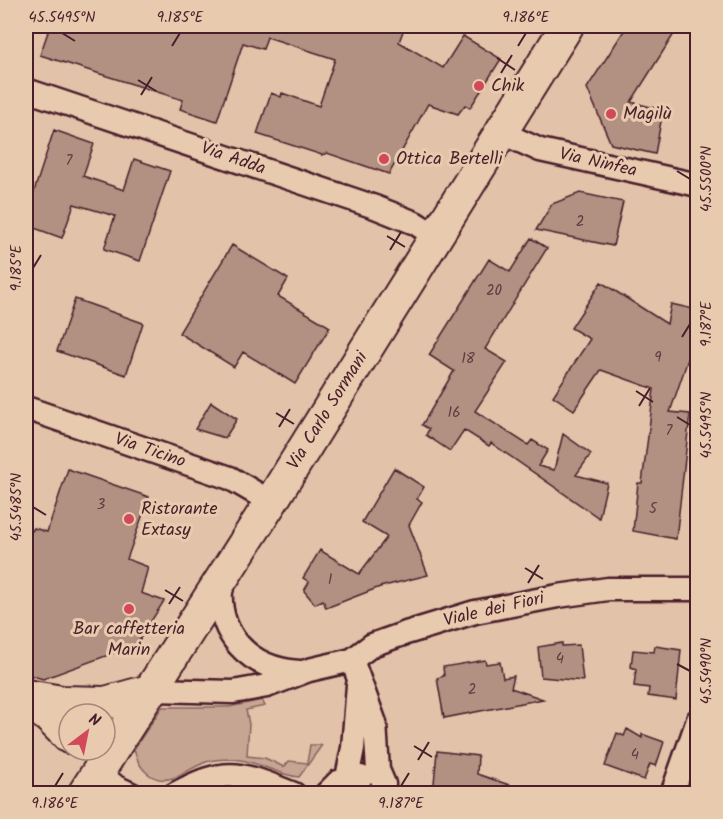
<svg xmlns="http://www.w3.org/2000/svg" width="723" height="819" viewBox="0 0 723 819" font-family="Kalam,sans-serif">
<rect width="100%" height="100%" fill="#e2c3a9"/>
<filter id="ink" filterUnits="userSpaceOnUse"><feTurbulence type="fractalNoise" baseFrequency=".0167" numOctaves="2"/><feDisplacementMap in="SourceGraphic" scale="12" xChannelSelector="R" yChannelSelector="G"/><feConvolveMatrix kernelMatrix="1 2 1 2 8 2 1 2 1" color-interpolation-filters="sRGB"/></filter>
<g filter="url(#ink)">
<path fill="#c6a592" stroke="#88625e" stroke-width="1.5" d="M262 700 265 706 246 710 249 724 247 756 265 758 284 767 289 761 307 763 310 745H322L299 777C277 775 256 760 233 759 224 759 214 759 206 762 186 769 167 790 147 773 140 767 136 758 134 749L162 707H229Z"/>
<path fill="#b29082" stroke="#4a1f2b" stroke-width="1.5" d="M50 26H405L399 42 443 68 463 36 501 59 470 108 465 105 458 114 428 104 389 174 327 153 322 155 257 134 271 93 281 97 282 93 319 106 335 59 267 37 263 49 243 43 217 121 180 109 183 100 40 55Z
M627 26H679L631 102 663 110 655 154 611 144 587 88Z
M54 130 94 144 83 176 124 190 134 159 170 171 140 261 104 249 115 216 74 204 62 238 26 225V216Z
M580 193 623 202 613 246 536 230 552 204Z
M531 238 547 248 485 349 507 362 475 411 528 445 532 440 548 450 538 466 554 470 563 434 591 454 576 475 607 483 599 518 491 443 489 446 464 430 450 451 426 435 429 429 422 425 454 371 429 355 489 259 510 272Z
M232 245 288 279 278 296 330 327 295 384 243 352 234 367 179 333Z
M601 282 667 324 671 304 698 310V357L689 356 670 412 690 414 676 539 633 531 638 483H642L654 389 601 370 574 410 553 396 590 339 571 328Z
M75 299 143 323 126 375 57 351Z
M211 402 237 419 225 438 195 429Z
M394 468 424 487 417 499 422 502 409 525 428 575 380 587 326 608 323 600 315 604 304 591 309 582 303 578 320 550 359 574 387 537 362 522Z
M68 469 149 497 127 559 148 567 141 593 164 601 136 645 43 679 26 674V529L32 531 34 528 47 532Z
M562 643V646L579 645 583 681 541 677 538 647Z
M655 646 681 650 676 700 648 696 649 688 634 686 636 669 631 667 633 650 654 652Z
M485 660 486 664 500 662 503 678 514 676 511 688 543 699 444 718 437 678 444 676 443 667Z
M627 729 642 738V734L664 742 656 766 650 764 644 780 605 766 617 733 624 736Z
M437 751 478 756 477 774 524 790 523 794H433Z"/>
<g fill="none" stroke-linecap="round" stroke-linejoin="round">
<g stroke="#4a1f2b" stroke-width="27">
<path id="street" d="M26 90 375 207 415 223 437 237
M502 133 540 150 698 185
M26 408 230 478 271 502
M222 580C214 633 248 669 300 672
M352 660 375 723 378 770 384 784
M153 690 233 692 267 686 309 670 352 660 372 645 406 633 475 612 558 596 608 589H698
M98 772 116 787 131 794
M347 778 353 748 358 685
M175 794C228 765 240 773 294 794
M326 794 338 782 361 777
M672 794 698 720"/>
</g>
<g stroke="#4a1f2b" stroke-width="36">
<path id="secondary" d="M26 696 62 702 105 703 153 690
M26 700 49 717 69 737
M84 794 271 502 567 26"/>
</g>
<use href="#street" stroke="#e8caae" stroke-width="22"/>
<use href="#secondary" stroke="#e8caae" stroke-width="32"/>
</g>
</g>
<path fill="none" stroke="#4a1f2b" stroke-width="2" d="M62 33 75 41M172 46 180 33M518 46 526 33M497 58 515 70M501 73 512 55M138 80 156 91M141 95 152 77M677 171 690 179M387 236 405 247M390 250 401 232M33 268 41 255M682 337 690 324M636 391 653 402M639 406 650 388M276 413 294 424M677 417 690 425M279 427 290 409M33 507 46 515M525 568 543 579M528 583 539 565M165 590 183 601M169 604 180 587M677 664 690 671M414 746 432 757M418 760 429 742M55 786 63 773M401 786 409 773"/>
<g fill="#d1495b" stroke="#e8caae" stroke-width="2">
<circle cx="479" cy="86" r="6"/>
<circle cx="611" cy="114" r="6"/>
<circle cx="384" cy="159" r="6"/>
<circle cx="129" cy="519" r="6"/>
<circle cx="129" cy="609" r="6"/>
</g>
<g text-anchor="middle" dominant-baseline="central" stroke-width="6" stroke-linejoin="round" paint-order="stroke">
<g font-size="15" fill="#643b41">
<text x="69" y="161">7</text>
<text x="580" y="222">2</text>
<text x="494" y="291">20</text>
<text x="658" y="358">9</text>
<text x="468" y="359">18</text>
<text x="454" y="413">16</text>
<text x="669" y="431">7</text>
<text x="101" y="505">3</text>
<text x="653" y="509">5</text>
<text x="330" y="580">1</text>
<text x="560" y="659">4</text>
<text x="472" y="690">2</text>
<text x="635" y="755">4</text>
</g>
<g font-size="18" fill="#4a1f2b" stroke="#e8caae" text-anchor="start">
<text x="491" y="86">Chik</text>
<text x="623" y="114">Magilù</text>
<text x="396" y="159">Ottica Bertelli</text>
<text x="141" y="509">Ristorante<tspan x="141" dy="21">Extasy</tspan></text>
<text x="129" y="629" text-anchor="middle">Bar caffetteria<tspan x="129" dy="21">Marin</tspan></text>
</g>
<g font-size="18" fill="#4a1f2b" stroke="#e8caae">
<text transform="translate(233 159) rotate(19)">Via Adda</text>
<text transform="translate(598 163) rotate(13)">Via Ninfea</text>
<text transform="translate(328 411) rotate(-58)">Via Carlo Sormani</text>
<text transform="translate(150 451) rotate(19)">Via Ticino</text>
<text transform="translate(494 610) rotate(-13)">Viale dei Fiori</text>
</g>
</g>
<rect width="723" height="819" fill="none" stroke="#e8caae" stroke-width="66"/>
<g transform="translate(87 732) rotate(32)"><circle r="28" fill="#e8caae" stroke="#a9867a" stroke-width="1.5"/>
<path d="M0-4.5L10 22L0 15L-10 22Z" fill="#d1495b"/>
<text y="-9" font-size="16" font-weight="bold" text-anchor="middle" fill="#4a1f2b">N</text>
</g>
<rect x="33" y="33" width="657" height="753" fill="none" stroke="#4a1f2b" stroke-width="2"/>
<g font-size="15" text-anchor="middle" fill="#4a1f2b">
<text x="62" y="22">45.5495°N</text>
<text x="180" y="22">9.185°E</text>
<text x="526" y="22">9.186°E</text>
<text transform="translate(706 179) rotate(-90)" y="5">45.5500°N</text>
<text transform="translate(16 268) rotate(-90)" y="5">9.185°E</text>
<text transform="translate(706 324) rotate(-90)" y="5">9.187°E</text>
<text transform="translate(706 425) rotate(-90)" y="5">45.5495°N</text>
<text transform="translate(16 507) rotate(-90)" y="5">45.5485°N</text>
<text transform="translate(706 671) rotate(-90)" y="5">45.5490°N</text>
<text x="55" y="808">9.186°E</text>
<text x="401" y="808">9.187°E</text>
</g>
</svg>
